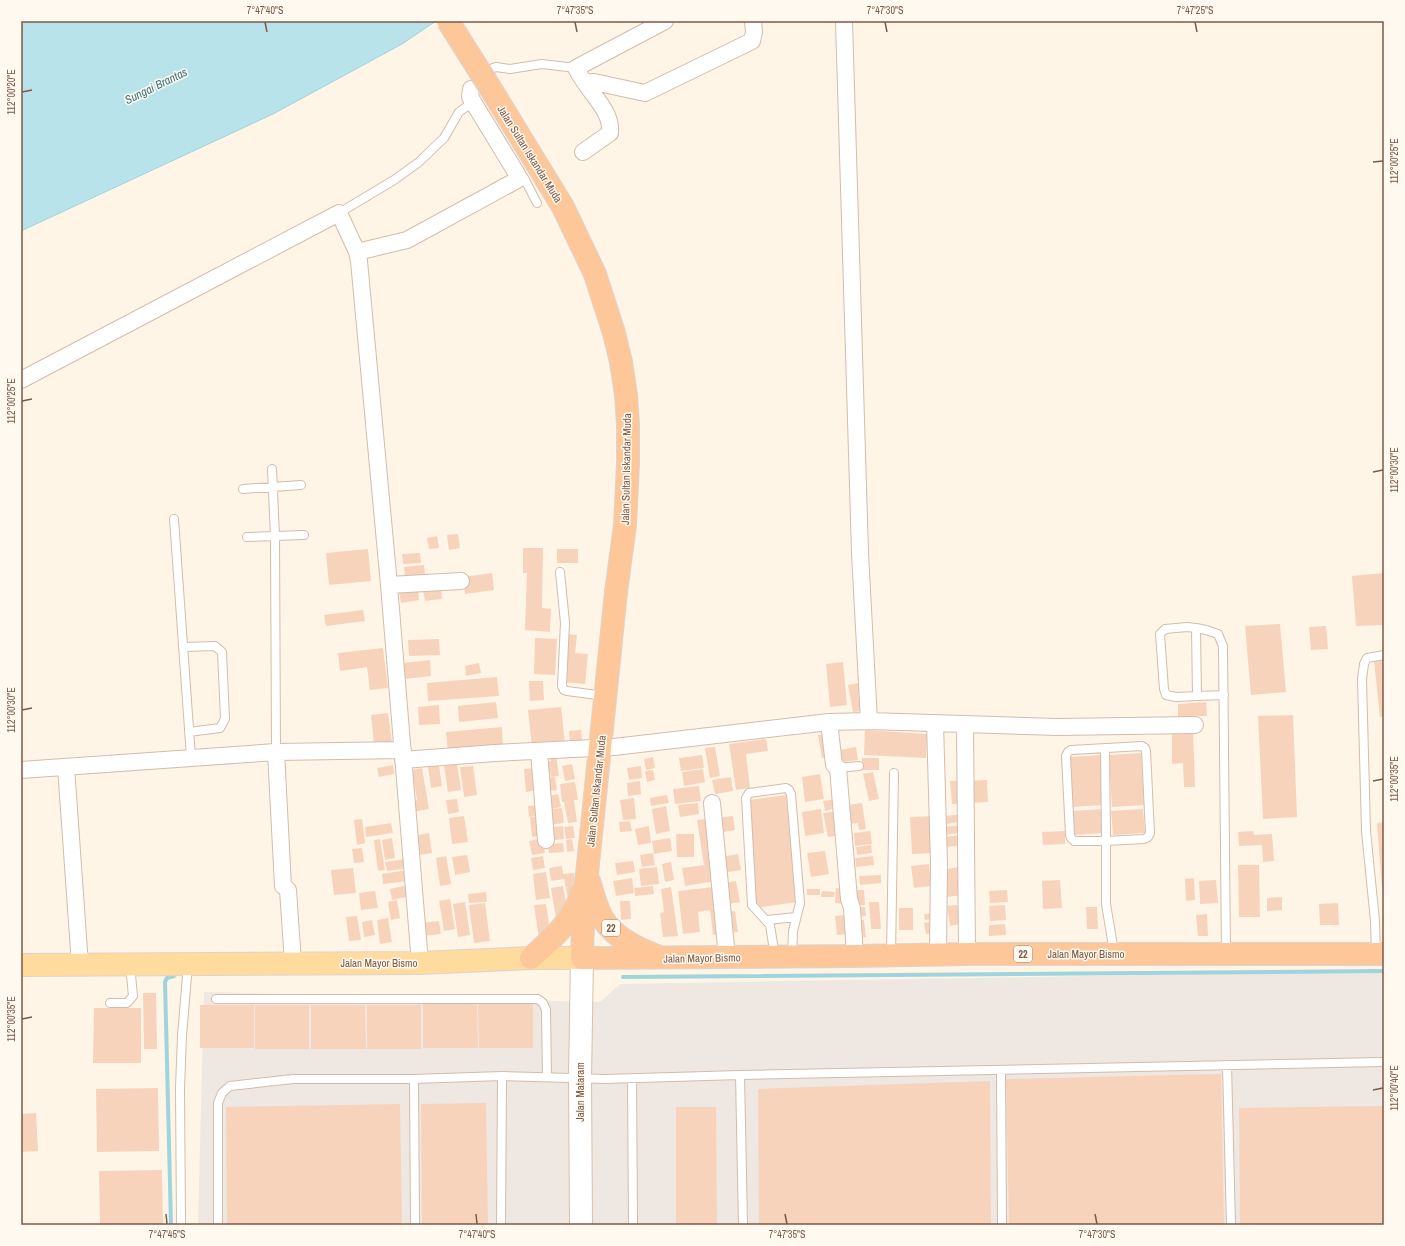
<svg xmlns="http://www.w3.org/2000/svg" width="1405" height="1246" viewBox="0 0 1405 1246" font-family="'Archivo Narrow',sans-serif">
<rect width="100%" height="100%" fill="#fef5e7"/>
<path fill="#efe7e1" d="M1384 971V1225H198L204 992 600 1002 620 984Z"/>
<path fill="#b9e3eb" stroke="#9ed4de" d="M21 21H436L402 44 273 114 21 231Z"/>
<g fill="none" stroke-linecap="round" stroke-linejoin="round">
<path stroke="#9ed4de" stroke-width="4" d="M623 977 1384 971
M171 1225 165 982 167 978 174 976"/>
</g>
<path fill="#f7d3bc" d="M458 534 460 548 449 550 447 535Z
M437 536 439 548 429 549 427 538Z
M523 548H543L542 608 551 609 550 632 525 630 527 573H523Z
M368 549 371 581 329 585 326 553Z
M557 549H578V563H557Z
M420 553 421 563 403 564 402 554Z
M424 565 425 575 405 577 404 567Z
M492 573 494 590 465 594 463 577Z
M1384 573V625L1356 626 1352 576Z
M441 588 442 599 425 601 423 590Z
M418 589 419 600 401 603 399 591Z
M363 610 365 621 326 626 324 615Z
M1280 624 1286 692 1251 695 1245 626Z
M1326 626 1328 649 1311 650 1309 627Z
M567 634 577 635 575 653 588 654 585 684 563 682Z
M535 638 557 639 555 675 534 674Z
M439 639 440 655 409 656 408 640Z
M383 648 388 688 370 690 367 667 340 671 338 653Z
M430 660 431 676 405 679 403 663Z
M1384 660V716L1380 717 1374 661Z
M843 662 847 705 830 707 826 664Z
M479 663 481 673 466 676 465 666Z
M497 677 499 696 428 701 427 683Z
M529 681H543L544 700 530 701Z
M864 682 866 692 858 694 861 711 853 712 848 685Z
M496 702 498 718 459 722 458 706Z
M1206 702 1207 716 1178 717V704Z
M439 705 440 724 419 725 418 707Z
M561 707 565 744 532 748 528 710Z
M388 713 392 742 374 744 371 715Z
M1293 715 1297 817 1263 819 1258 716Z
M502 727 503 751 448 755 446 732Z
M1193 729 1195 787H1184L1183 763 1172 764V730Z
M581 730 582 742 570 743 569 731Z
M865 730 927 734 926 758 864 755Z
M828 734 832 757 822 758 818 735Z
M766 739 768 751 746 754 750 788 736 790 729 744Z
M715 747 720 776 710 778 705 748Z
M856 747 858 760 842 762 840 750Z
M1141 753 1144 805 1112 807 1109 755Z
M556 754 559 776 551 777 550 772 543 773 541 763 551 761 550 755Z
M702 755 704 768 681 771 679 758Z
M1101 755 1104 805 1072 807 1070 757Z
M653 757 655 768 646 770 644 759Z
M862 758H879V770H862Z
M457 764 461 790 448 792 444 766Z
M572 764 575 779 565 781 562 766Z
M393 765 394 774 379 777 377 768Z
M439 765 442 786 431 788 428 767Z
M473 766 477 795 464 797 460 767Z
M641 766 642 778 629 780 627 768Z
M422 768 429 809 413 812 411 801 417 800 412 770Z
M537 768 539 790 526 792 524 769Z
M703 769 705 782 684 786 682 772Z
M653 770 655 780 647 782 645 771Z
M873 772 879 799 869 801 863 774Z
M820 774 824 799 805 802 802 777Z
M555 777 557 790 549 791 547 778Z
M731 777 733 791 715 794 712 780Z
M987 780 988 802 969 803 968 781Z
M640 781 641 794 628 796 627 783Z
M950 781H957L959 804H952Z
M575 782 578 800H574L577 822 568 823 564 802H562L560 784Z
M699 786 701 801 675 804 673 789Z
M558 794 561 807 552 809 550 796Z
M667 795 669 803 651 806 650 798Z
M786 795 797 902 756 908 748 800Z
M634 798 636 819 623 820 620 800Z
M457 799 459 812 448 814 446 800Z
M836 799 838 808 825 811 823 801Z
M698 803 699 814 680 817 678 805Z
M862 803 866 829 859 830 858 823 850 824 847 805Z
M542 805 543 815 529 817 528 806Z
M666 806 670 831 656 834 652 809Z
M562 808 564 823 548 825 546 810Z
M821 809 824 833 805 836 802 812Z
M1103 809 1104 833 1073 835 1072 811Z
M1143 809 1145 833 1113 835 1111 811Z
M837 811 841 835 828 837 823 813Z
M963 814 964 821 947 824 946 816Z
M464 816 468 842 452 844 449 818Z
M733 816 735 830 718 833 715 818Z
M933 816 935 853 912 854 910 817Z
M530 817H539L541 836 532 837Z
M362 819 365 843 357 845 354 820Z
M706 819 716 881 685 886 682 868 704 865 697 820Z
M630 821 632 831 620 832 619 822Z
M1384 822V888H1382L1377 823Z
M391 823 393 833 366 837 365 827Z
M964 825 965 832 944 835 943 827Z
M563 826 564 839 547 841 546 828Z
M573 826 575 838 566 839 564 827Z
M649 826 651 843 638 845 635 829Z
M870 831 872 844 855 846 854 833Z
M1065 831V844L1043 845 1042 832Z
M1253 831 1254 835 1272 834 1274 861 1263 862 1262 845 1239 846 1238 832Z
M429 833 432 853 418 855 414 836Z
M676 834H694V857H677Z
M963 835 965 845 946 847 945 837Z
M392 838 395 858 385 860 382 840Z
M543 838 545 853 532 855 529 841Z
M670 838 672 851 654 854 652 841Z
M380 839 385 870 378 871 374 840Z
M572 839 574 851 567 852 566 840Z
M563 843 564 852 549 853 548 844Z
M871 845 872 853 857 855 856 847Z
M362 848 364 862 354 863 352 849Z
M825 851 829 874 811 877 807 853Z
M653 853 655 865 642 867 640 855Z
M738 854 741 870 722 873 720 857Z
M467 855 470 872 455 875 452 857Z
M446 856 451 884 440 886 436 858Z
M543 856 545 868 533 870 531 858Z
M873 856 874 865 856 867 855 858Z
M405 859 407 868 387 871 385 862Z
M633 861 635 872 617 875 615 863Z
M671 862 674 880 665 882 662 864Z
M929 864 931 886 914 888 911 866Z
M1238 865H1259L1260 917H1239Z
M562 866 563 874 574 873 578 896 568 898 564 879 551 881 549 868Z
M657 867 659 884 641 886 639 869Z
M958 867 963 895 946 897 942 870Z
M353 868 356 893 334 895 331 870Z
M407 870 408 881 383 884 382 874Z
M546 872 550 898 536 900 533 874Z
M881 875V883L860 885 859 876Z
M632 878 634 893 616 896 613 881Z
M1194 878 1195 900 1186 901 1185 879Z
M1060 880 1062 908 1043 909 1042 881Z
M1216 880 1218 903 1200 904 1199 881Z
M736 881 740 902 728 904 725 883Z
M408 885 410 896 392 900 390 889Z
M563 886 568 916 556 918 551 888Z
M653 886 654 894 635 896 634 888Z
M671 887 678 936 663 937 660 913 664 912 661 889Z
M713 887 719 934 713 935 710 910 698 912 700 932 683 934 678 891Z
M836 888 845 889 844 904 835 903Z
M807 889H820V895H807Z
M856 890H864L865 905H857Z
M1007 890 1008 902 990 903 989 891Z
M375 891 378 908 361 910 359 893Z
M822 891 835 892 834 897H821Z
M486 892 487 902 469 903 468 894Z
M1282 897V910L1267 911V898Z
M450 899 455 929 444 931 439 901Z
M397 900 400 918 391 920 388 902Z
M620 901H630L631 919 621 920Z
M465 902 470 935 458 937 453 904Z
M869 902H879L881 929H871Z
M485 903 490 941 474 943 469 905Z
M1338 903 1339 925H1320L1319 904Z
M546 904 551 937 539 938 534 905Z
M957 905 961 924 950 926 947 906Z
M1005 905 1006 920 990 921 989 906Z
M865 907 866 916 854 917 853 908Z
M1086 907H1097L1098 929H1087Z
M899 908H913V930H899Z
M735 911 738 932 728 933 725 912Z
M935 913 936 919 925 920 924 914Z
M1207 914 1208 936H1198L1196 915Z
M845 915 847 934 837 935 835 916Z
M357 916 361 940 349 941 346 917Z
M388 918 392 942 380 944 377 920Z
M372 920 375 935 364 937 362 922Z
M864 920 866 937 858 938 856 921Z
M439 921 441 934 423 936 421 923Z
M936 921 937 933 926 934 924 923Z
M1005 924 1006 935 989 936V925Z
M143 993H156L157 1049H144Z
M423 1004H477L478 1048H423Z
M478 1004H533V1048H479Z
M200 1005H254V1048H200Z
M255 1005H309V1049H255Z
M311 1005H365L366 1049H311Z
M367 1005H421V1049H367Z
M94 1008H141V1063H93Z
M1221 1074 1224 1225H1009L1006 1079Z
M990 1081 991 1225H759L758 1089Z
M158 1088 159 1151 97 1152 96 1089Z
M486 1103 488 1225H422L421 1104Z
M400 1104 402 1225H227L226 1107Z
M1384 1106V1225H1240L1239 1108Z
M676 1107H716L717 1225H676Z
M36 1113 38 1151 21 1152V1114Z
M162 1170 163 1225H100L99 1171Z"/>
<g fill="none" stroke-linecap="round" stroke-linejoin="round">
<g stroke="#d3bcab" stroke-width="10">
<path id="service" d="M482 74 488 70 496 67 510 69 542 64 576 68
M518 177 523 176 537 203
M339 213 394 180 419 162 444 138 459 112 473 102
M272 469 275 536 276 752
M243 489 301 485
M174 519 191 757
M247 537 304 535
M560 572 565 623 562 686 564 690 567 691 605 696
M1196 628 1187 627 1165 629 1160 634 1164 689 1166 695 1176 697 1197 696 1196 628 1206 630 1218 634 1223 646 1226 953
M183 647 215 646 222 652 225 719 220 728 189 732
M1197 696 1224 695
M1142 746 1145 748 1146 751 1150 833 1148 837 1144 839 1106 841H1074L1071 838 1070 835 1066 756 1068 752 1071 750Z
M1105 748 1106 841V904L1114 952
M838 768 859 766
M767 920 796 917
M1376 954 1375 921 1366 831 1362 679 1364 664 1367 658 1384 655
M891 955 894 773
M775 957 770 925 752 905 746 798 749 793 786 788 789 790 791 794 800 903 793 931 792 956
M216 999H538L543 1003 546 1010 547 1077
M110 1003H127L133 996 130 965
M1227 1065 1231 1225
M1001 1070 1002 1225
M740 1075 743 1225
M632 1078 633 1225
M414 1079 415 1225
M181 1225 180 1088 182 1036 188 964
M218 1225V1103L222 1093 230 1086 293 1079H414L502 1076 605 1079 740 1075 1384 1062
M501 1225 502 1076"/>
</g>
<g stroke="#d3bcab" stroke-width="18">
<path id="minor" d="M844 21 860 553 869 721
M585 83 594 82 645 93 752 41 754 32 753 21
M583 152 610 133C612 114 596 99 586 84 582 79 579 74 576 68L665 21
M357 252 407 240 517 180V174L470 97 471 89
M21 380 339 213 357 252 359 261 389 585 420 963
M389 585 461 581
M829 722 834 765 838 768 849 899 852 908 855 956
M935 723 939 864 938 954
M965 724 967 954
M539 751 546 840
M276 752 283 886 288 890 293 963
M403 760 495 753 614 747 829 722 869 721 1058 727 1195 725
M66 767 80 965
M21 770 276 752 403 750
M712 803 727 957"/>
</g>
<g stroke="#d8bfaa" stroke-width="24">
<path id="secondary" d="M581 1225 580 1079 582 958"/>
</g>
<g stroke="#ddd4cf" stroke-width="24">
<path id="primary" d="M21 965 420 963 531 958H582"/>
</g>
<g stroke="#ddd4cf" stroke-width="24">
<path id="trunk" d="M489 86 563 207 595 274 614 333 621 362 626 395 628 424V464L625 525 616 592 587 874 583 922 582 958 855 956 967 954H1384
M589 881C593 893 596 908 603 919 614 937 638 949 657 956
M531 958C550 941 574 920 581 894"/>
</g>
<use href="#service" stroke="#fff" stroke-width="8"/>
<use href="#minor" stroke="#fff" stroke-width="16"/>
<use href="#secondary" stroke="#fff" stroke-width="22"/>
<use href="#primary" stroke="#ffdb9d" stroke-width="22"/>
<use href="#trunk" stroke="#fec79a" stroke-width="22"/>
<g stroke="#ddd4cf" stroke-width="24" stroke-linecap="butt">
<path id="trunk-bridge" d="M448 21 489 86"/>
</g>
<use href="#trunk-bridge" stroke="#fec79a" stroke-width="22"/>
</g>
<path fill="none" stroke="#7c5a48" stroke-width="1.5" d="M265 22 267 32M575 22 577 32M885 22 887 32M1195 22 1197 32M22 92 32 90M1373 162 1383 161M22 401 32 399M1373 472 1383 470M22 710 32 708M1373 781 1383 779M22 1019 32 1017M1373 1090 1383 1088M166 1214 167 1224M476 1214 477 1224M785 1214 787 1224M1095 1214 1097 1224"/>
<g text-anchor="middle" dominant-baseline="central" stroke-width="3" stroke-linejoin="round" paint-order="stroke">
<g fill="#fff9ef" stroke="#a38a7a" stroke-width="1">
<rect x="602" y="920" width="18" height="16" rx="3"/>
<rect x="1014" y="946" width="18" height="16" rx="3"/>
</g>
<g font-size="10" font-weight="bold" fill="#7c5a48">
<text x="611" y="928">22</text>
<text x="1023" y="954">22</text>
</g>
<g font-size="11" fill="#7c5a48" stroke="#fff9ef">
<text transform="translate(530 154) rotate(58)">Jalan Sultan Iskandar Muda</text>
<text transform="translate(626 469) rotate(-89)">Jalan Sultan Iskandar Muda</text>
<text transform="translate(596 791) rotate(-84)">Jalan Sultan Iskandar Muda</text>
<text x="1086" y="954">Jalan Mayor Bismo</text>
<text transform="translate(702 958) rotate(-1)">Jalan Mayor Bismo</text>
<text x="379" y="963">Jalan Mayor Bismo</text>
<text transform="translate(580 1092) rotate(-90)">Jalan Mataram</text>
</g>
<g font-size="12" font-style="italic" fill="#3a7682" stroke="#fff9ef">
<text transform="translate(156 86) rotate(-26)">Sungai Brantas</text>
</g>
</g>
<rect width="1405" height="1246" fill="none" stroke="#fff9ef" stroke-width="44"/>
<rect x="22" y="22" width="1361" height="1202" fill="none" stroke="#7c5a48" stroke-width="1.5"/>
<g font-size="10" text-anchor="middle" fill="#7c5a48">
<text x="265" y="14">7°47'40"S</text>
<text x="575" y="14">7°47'35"S</text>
<text x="885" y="14">7°47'30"S</text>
<text x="1195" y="14">7°47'25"S</text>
<text transform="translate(11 92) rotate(-90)" y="4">112°00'20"E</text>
<text transform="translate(1394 161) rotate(-90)" y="4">112°00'25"E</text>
<text transform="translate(11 401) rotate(-90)" y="4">112°00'25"E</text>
<text transform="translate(1394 470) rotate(-90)" y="4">112°00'30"E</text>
<text transform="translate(11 710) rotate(-90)" y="4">112°00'30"E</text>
<text transform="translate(1394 779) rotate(-90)" y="4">112°00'35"E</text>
<text transform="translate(11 1019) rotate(-90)" y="4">112°00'35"E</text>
<text transform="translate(1394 1088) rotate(-90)" y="4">112°00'40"E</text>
<text x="167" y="1238">7°47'45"S</text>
<text x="477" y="1238">7°47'40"S</text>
<text x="787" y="1238">7°47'35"S</text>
<text x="1097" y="1238">7°47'30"S</text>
</g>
</svg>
